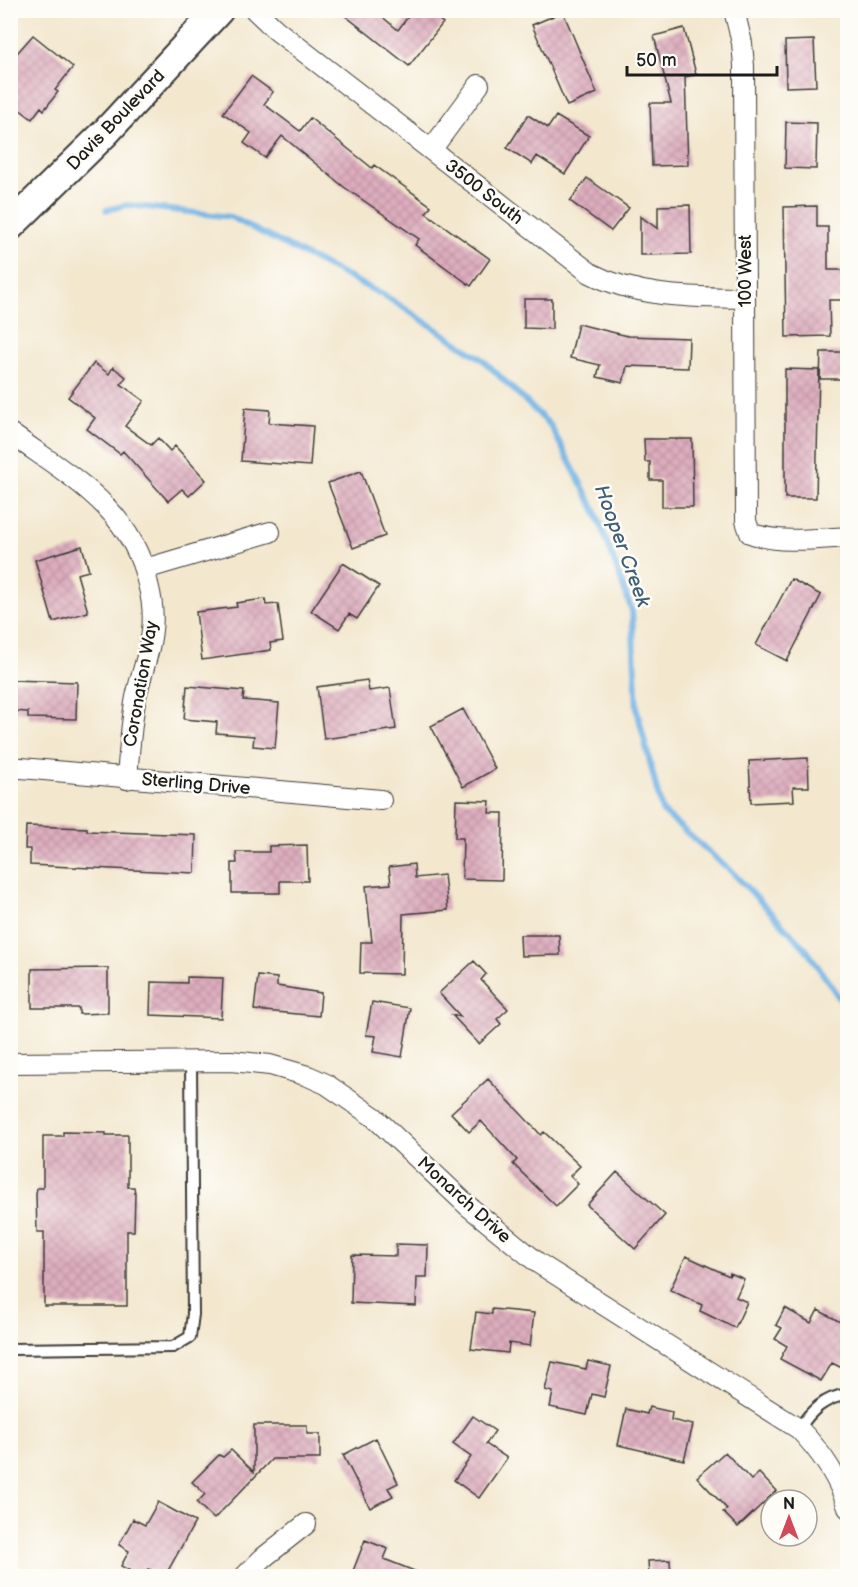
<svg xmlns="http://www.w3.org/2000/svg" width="858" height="1587" viewBox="0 0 858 1587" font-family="'Balsamiq Sans',sans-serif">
<defs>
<pattern id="building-cross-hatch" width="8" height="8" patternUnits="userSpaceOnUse" patternTransform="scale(1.5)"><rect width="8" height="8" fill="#ddadbe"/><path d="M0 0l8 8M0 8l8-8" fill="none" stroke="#bd94a3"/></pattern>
</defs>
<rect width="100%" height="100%" fill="#fdfcf7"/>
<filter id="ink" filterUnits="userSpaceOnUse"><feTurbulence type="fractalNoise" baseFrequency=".0167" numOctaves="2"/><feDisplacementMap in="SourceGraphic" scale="12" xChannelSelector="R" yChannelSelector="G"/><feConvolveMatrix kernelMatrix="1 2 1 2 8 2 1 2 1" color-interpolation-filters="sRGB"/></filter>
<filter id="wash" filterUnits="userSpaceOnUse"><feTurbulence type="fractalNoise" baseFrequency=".008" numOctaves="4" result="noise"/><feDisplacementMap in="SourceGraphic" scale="24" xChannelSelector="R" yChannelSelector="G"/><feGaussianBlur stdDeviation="1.35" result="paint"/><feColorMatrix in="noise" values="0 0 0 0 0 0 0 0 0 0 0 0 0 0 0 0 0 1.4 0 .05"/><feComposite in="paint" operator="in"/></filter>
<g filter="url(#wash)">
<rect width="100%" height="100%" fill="#f3e7ce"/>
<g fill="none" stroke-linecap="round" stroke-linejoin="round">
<path stroke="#6db1e3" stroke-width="6" d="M106 210 128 205 231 217 387 297 482 359 550 425 596 512 632 611 637 710 662 811 733 873 806 949 848 1011"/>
</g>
<g id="blocks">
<path fill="url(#building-cross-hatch)" d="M338 10H374L398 30 413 10H426L443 23 409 66Z
M563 12 597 93 567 106 532 25Z
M684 28 696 74 685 77 688 165 652 166 650 103H671L654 36Z
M33 35 73 67 55 90 58 92 44 110 41 107 32 119 10 102V61Z
M814 40 816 86 786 87 785 41Z
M251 76 273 92 264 104 300 131 310 118 372 168 374 165 431 206 426 213 490 259 471 286 415 245 419 239 344 187 282 136 265 158 244 143 251 133 223 113Z
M528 115 548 128 556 116 589 136 565 174 537 156 532 164 507 148Z
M786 122 817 123 816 169 785 168Z
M587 178 629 208 611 231 570 201Z
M690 205 691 254 640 255V216L658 229V206Z
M817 206V227H828V270H848V300H829L830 336 786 337 784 207Z
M524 299H552V329L524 328Z
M578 324 628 336 689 338 688 368 627 366 623 383 597 377 600 365 570 358Z
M821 352H848V379H820Z
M94 363 109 374 113 367 126 377 121 384 144 401 125 426 151 445 158 438 170 451 175 446 206 480 189 496 182 489 168 501 123 451 120 454 87 429 95 418 68 397Z
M785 369 819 370 816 498H785Z
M245 408 270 410 269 423 313 426 310 466 241 461Z
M644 439H692L693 507H662V480H650V462H645Z
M361 471 385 536 353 548 328 483Z
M82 546 89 571 77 574 88 612 53 622 35 560Z
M343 563 379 586 357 619 349 614 339 629 311 611Z
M791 579 821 595 787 661 756 645Z
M265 599 266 605 278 604 283 641 270 643 271 650 202 660 196 612 237 607 236 603Z
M10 680 77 682 76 719 28 718V712L10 711Z
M367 680 369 691 390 688 396 729 324 739 317 687Z
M187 686 244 691 243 700 279 703 275 748 253 746 254 736 216 733 217 722 184 719Z
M463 709 495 769 463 787 431 726Z
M808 758 809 787H793L794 801 751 803 749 761Z
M456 800 490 801 489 813H503L502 880 462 879 463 838H455Z
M26 826 87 828V831L196 835 195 873 30 865V849H25Z
M307 845 308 881H280V893H232V863H237L236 852H269V846Z
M414 864 415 878 444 875 448 910 403 914 402 974 360 973 361 942H372L366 886 391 884 389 867Z
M520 935H559L560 955 521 956Z
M474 961 486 974 481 980 508 1009 497 1019 501 1024 479 1044 452 1015 461 1017 439 993Z
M108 968V1013L79 1014V1008H32V969Z
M258 976 277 978V986L321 993 319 1016 254 1010Z
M187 977 223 978 221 1018 150 1015 151 982 187 983Z
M372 1002 410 1008 402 1057 373 1052 376 1036 366 1035Z
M488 1079 541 1135 544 1132 580 1166 570 1176 578 1184 556 1206 513 1164 517 1160 481 1121 469 1132 451 1113Z
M63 1132 106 1133V1135H128V1187H134L135 1193 134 1231H127V1306H44V1232H37L36 1194 37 1188H43V1136H63Z
M617 1172 665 1215 635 1249 587 1205Z
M396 1244 428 1245 427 1277H417L416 1306 351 1303 352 1255 396 1256Z
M686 1256 729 1276 730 1273 744 1279 736 1297 747 1302 735 1328 700 1311 702 1305 670 1290Z
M785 1308 811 1323 818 1310 848 1326V1358L842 1368 832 1363 821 1381 780 1359 787 1346 775 1339 782 1328 776 1325Z
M492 1309 534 1313 530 1346 509 1343 508 1353 471 1349 476 1312 492 1314Z
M588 1361 611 1366 604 1397 592 1394 587 1415 550 1407 553 1392 545 1390 552 1362 586 1369Z
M649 1407 672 1412 671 1420 693 1425 684 1460 618 1445 626 1409 647 1414Z
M473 1416 495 1431 486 1444 507 1458 479 1498 454 1480 471 1457 453 1444Z
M254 1425H307V1434H320V1459H272L214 1519 197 1503 205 1494 192 1482 219 1455 223 1457 231 1450 254 1472Z
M376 1438 398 1483 388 1488 393 1496 370 1508 343 1455Z
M725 1452 751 1480 759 1473 776 1491 738 1527 723 1512 727 1509 697 1477Z
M158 1502 195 1522 165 1576 148 1569 144 1576H140L121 1566 129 1551 119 1545 133 1519 145 1525Z
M365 1540 388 1549 384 1559 427 1576H368L353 1571Z
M670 1560 671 1576H649L648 1561Z"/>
</g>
</g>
<g filter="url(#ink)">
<use href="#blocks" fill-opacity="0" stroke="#3c3a37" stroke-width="1.5"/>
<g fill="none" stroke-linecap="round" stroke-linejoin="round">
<g stroke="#3c3a37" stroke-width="14">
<path id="lane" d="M10 1349 173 1347 190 1337 193 1314 191 1061
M799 1429C811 1410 824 1398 848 1394"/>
</g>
<g stroke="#3c3a37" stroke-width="22">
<path id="street" d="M255 10 276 30 590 273C638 298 693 297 745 298
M734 10 742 43 744 66 746 521 750 533C779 544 816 539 848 537
M431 150 479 85
M10 433C69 476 131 507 148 584 152 599 154 614 152 630 150 653 141 674 136 697 131 724 129 751 127 779
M145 569 270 532
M10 767 381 800
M10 1063 231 1061 270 1065 308 1076 326 1084 374 1117 468 1206 538 1263 799 1429C821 1452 839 1477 848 1508
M245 1576 263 1558 306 1524"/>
</g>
<g stroke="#3c3a37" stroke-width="32">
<path id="secondary" d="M10 226 105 133 219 10"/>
</g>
<use href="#lane" stroke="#fff" stroke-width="10"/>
<use href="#street" stroke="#fff" stroke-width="20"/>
<use href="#secondary" stroke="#fff" stroke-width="28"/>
</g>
</g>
<g text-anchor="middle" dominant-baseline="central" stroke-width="5" stroke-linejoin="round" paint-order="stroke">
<g font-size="18" fill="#1c1c1c" stroke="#fdfcf7">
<text transform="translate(116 120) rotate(-46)">Davis Boulevard</text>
<text transform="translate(484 192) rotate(38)">3500 South</text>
<text transform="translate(745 271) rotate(-90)">100 West</text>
<text transform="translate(141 684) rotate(-80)">Coronation Way</text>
<text transform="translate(196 784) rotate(5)">Sterling Drive</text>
<text transform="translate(464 1200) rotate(42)">Monarch Drive</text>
</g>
<g font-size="20" font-style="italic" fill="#405f76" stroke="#fdfcf7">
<text transform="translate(622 546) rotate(70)">Hooper Creek</text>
</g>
</g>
<rect width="858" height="1587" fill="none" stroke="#fdfcf7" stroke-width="36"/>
<g transform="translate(789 1518)"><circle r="28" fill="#fdfcf7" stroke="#a3a29f" stroke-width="1.5"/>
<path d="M0-4.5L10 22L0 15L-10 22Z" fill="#d1495b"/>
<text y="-9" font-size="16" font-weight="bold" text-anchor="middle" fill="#1c1c1c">N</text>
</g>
<path d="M627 66v9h150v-9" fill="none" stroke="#1c1c1c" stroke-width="3"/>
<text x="636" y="66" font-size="18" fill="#1c1c1c" stroke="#fdfcf7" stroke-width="4.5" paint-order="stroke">50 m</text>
</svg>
